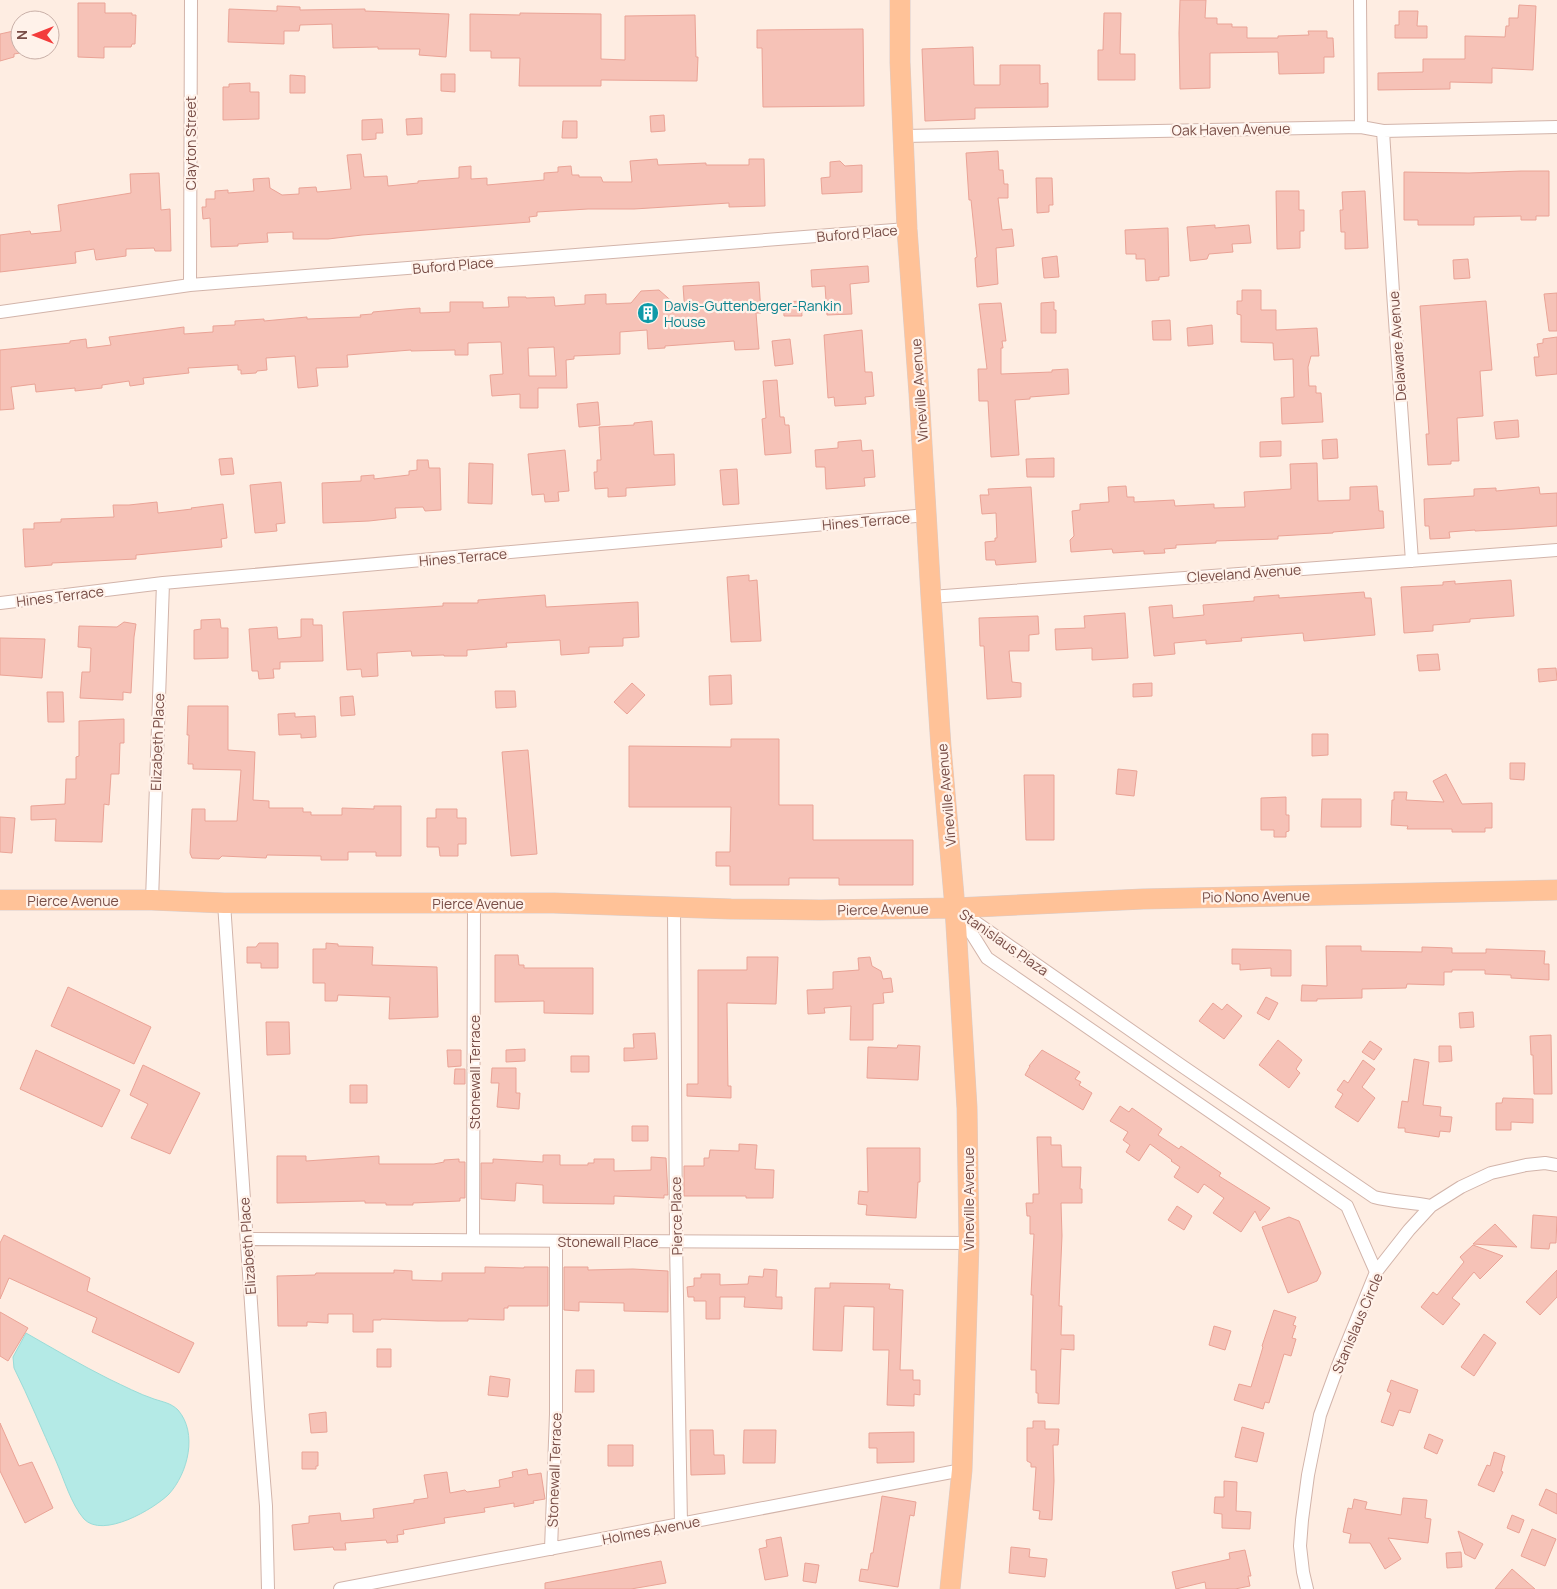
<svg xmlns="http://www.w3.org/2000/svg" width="1557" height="1589" viewBox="0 0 1557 1589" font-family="Manrope,sans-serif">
<rect width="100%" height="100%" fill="#feede2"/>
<path fill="#b4eae6" stroke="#9adcd8" d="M26 1333C54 1349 81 1365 109 1379 124 1386 139 1394 154 1399 163 1402 171 1403 178 1410 198 1433 188 1473 169 1494 154 1509 103 1539 84 1519 71 1504 64 1479 56 1461 42 1430 29 1398 14 1368L13 1357Z"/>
<path fill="#f6c2b7" stroke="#eaa396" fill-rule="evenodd" d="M1180 0H1206L1205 18H1217V24H1232V27H1247V38H1278V36L1309 35 1308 31H1327V38H1333L1334 57H1324V73L1279 74 1278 52 1210 53V88L1180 89 1179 33Z
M78 3H105V13H132V15H136L135 44H132L131 47H104V58L78 57Z
M1519 5 1536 6 1533 70 1492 68V83L1450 82V89L1378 90V73L1423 72V59H1465V36L1505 37 1506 26H1509V18H1518Z
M277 6 300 7V10L365 9V11L449 14 446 57 419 55 420 49H378V47L333 48 332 24 300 25 299 31H284V44L228 42 229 9 277 11Z
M1399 11H1418L1417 26H1427V38H1395V25H1399Z
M520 13 601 14V59L625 60V16L695 15 696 57H698L697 81 601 80V86H519L520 58H491V51H470V14L520 15Z
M1104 13H1121L1120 54H1135V80H1098V50H1103Z
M863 29 864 106 763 107 762 48H757V30Z
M18 30 20 53 14 54V57L0 61V34Z
M973 47 974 85H1000V65H1040V84L1048 83V107L975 108V119L925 121 922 49Z
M441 74H455V92L441 91Z
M290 75 305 76V93H290Z
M250 83V92H259V119L223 120V87H229V84Z
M664 115 665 131 651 132 650 116Z
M422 118V134L407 135 406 119Z
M382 119 383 133H376V139L362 140V120Z
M563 121H577V138H562Z
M998 151 999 170H1003L1004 184H1008V198H998L1002 230 1012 229 1014 246 996 248 998 284 977 287 975 258 977 257 971 200H969L966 153Z
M361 154 364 177 387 176 388 186 418 183V181L459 178V167L471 166V179L487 178V185L544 180V173L558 172V167L571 166 572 175H579V177H601L603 182H632L630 161 657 159 658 165 706 163V165H749V159H764L765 206 729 207V203L634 209H588L537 212V216L529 217 530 222 362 235 328 239H293V232L267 233 268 242 238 244V246L211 247 210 218 203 219 202 207H206V199H215V191L228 190V193L254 191 253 179 269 178 270 188 282 195 299 194V188L316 187 317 192 351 189 347 155Z
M840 161 845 166 862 165V192L822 194 821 178 830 177V162Z
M1521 171H1549V216H1536V220H1521V216L1474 217V225H1418V220H1404V172L1469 173Z
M159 173 161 210 170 209 171 251H155L154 248 126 249V256L96 260 94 249 75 252 76 263 0 272V235L30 231 31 234 61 231 58 205 131 193 130 174Z
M1036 178H1052L1053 205H1049V212L1037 213Z
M1276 191H1299V210H1304V231H1300V248L1277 249Z
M1365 191 1368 248 1345 249V232H1341L1340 210H1343L1342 192Z
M1215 225V228L1249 225 1251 243 1232 244 1233 252 1209 254 1207 259 1190 261 1187 227Z
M1168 228 1169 276 1159 277V280L1146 281 1145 259H1136V254H1126L1125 230Z
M1057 256 1059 277 1044 278 1042 258Z
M1468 259 1470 278 1454 279 1453 260Z
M868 266 869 282 850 284 852 314 827 315 825 286 812 287 811 270Z
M759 282 761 313H756L759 349 735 350 734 341 665 346V348L648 349 647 330 620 332V354L574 356V359L566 360 567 388H538V408H520V394L492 396 490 375 503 374 501 342 468 343V355H455V350L411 351V350L347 355 348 367 316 368 318 386 298 388 295 356 266 358 267 370 257 371 256 373 241 374V370H238V365L188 368 189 373 143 378 144 384 130 386 129 381 102 385V388L75 391V388L36 392 35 384 11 387 14 409 0 410V350L70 343V341L86 339 87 348 111 345 109 337 184 327V334L213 332V326L235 325V321L264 319V321L307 317V319L361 317 360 315 372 314 373 312 405 309 420 308V313L450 312V302H483V308L509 307 508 297H526V298L554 297 555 306 585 304V295L606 294V304L631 303 641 291 659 290 685 313 683 286ZM554 347 556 376H529L528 348Z
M1242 290H1261V310H1276V330L1317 328 1319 356H1311L1308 367 1309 386H1316V393H1321L1323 422 1282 424 1281 398 1294 397 1293 359 1274 360 1273 343 1241 342V315L1237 314V301H1242Z
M1557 293V331H1549L1544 294Z
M801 301 802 316H784L783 302Z
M1486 301 1492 370 1480 371 1483 416 1457 418 1459 461H1451V464L1428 465 1426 434H1429L1420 306Z
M1054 302V310H1056V333H1041V303Z
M1001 303 1006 341H1002L1003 348H1001V374L1052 372V370L1068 369 1069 394 1030 397V399L1015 400 1019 455 991 457 988 401H979L978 369H987L979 304Z
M1170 320 1171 340H1153L1152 321Z
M1212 325 1213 344 1188 346 1187 328Z
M862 330 865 372H872L874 396 865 397 866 404 835 406 834 397 828 398 824 335Z
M1557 337V374L1536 376 1534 357H1539L1537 344 1543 343V339Z
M790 339 793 364 775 366 772 341Z
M777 380 780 417H784L785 425H789L791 453 765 455 762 419 766 418 763 381Z
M598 402 600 425 579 427 577 404Z
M1518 420 1519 437 1496 439 1494 422Z
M652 421 654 455 674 454 675 485 626 488V496L608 497V488L595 489 594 472H597V460H601L599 427 634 425V423Z
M1337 439 1338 458 1323 459 1322 440Z
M861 440 862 451 873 450 875 477 864 478 865 486 826 489 825 467H816L815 450 838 448V442Z
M1281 441V456L1260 457V442Z
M565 450 569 491 558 492 559 501 545 502 544 494 532 495 528 454Z
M232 458 234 474 221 475 219 459Z
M1054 458V477H1027L1026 459Z
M417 460H428L429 468H440L441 510 425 511 423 507 395 508 396 518 369 521 323 523 322 483 361 481V476L374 475V479L409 475V471L417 470Z
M469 463 493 464 492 504 468 503Z
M1317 463 1318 501 1350 500V487L1377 486 1379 511H1383L1384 528 1333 532V533L1278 536V539L1216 541V543L1176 545V548L1164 549 1165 553 1144 554V551L1113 553 1112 549 1071 552 1070 540 1074 536 1072 511 1080 510V504L1109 502 1108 487 1126 486 1127 497H1134V502L1174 500 1175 506 1214 504V508L1245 507 1244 492 1291 489 1290 464Z
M737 469 739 504 723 505 720 470Z
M281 482 285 523 276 524 277 531 255 533 250 485Z
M1031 487 1036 562 996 565 995 560H986L985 542 995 541V538H997L996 513 982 514 980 495H989L988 489Z
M1539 487 1540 494 1557 493V526L1514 529 1475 531V530L1449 532 1450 538 1430 539 1429 526H1425L1424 499 1474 496V489L1496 488V491Z
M157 502 158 513 192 509 191 508 223 504 227 538 221 539 222 547 136 555V559L52 563V565L25 567 23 529H34V523L61 522V519L114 517 113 505H129Z
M749 575V581L757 580 761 641 731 642 727 577Z
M1511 580 1514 616 1470 619V622L1433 625V631L1404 633 1401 587 1443 585V582L1455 581V584Z
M1364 592 1365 598H1371L1375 635 1304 641 1303 633 1241 638 1242 641 1206 644V640L1174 643 1175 654 1154 656 1149 607 1172 605 1173 618 1204 615 1203 605 1254 601V597L1279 595V598Z
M545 595 546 607 638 602 639 637 623 638V646L589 647V653L561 655 560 640 506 643 507 647 467 650V656H444V655L412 656 411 651 377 653 378 676 362 677 361 669 347 670 343 612 443 606V603H478V600Z
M1125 613 1128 658 1092 660V648L1056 650 1055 629 1085 628 1084 616Z
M1038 616 1039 634 1029 635V651H1009L1012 682 1021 683V697L987 699 984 646H980L979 618Z
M220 619 221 628H228V658L194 659V630L201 629V620Z
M301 619H313V625H322L323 661 280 662V669H273L274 678 259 679 258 671H252L249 629 277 627 278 639 301 637Z
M124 622 136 624 134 637 131 693 123 692V700L80 698 82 672H90L91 648 78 647 79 626 117 627Z
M0 638 45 639 42 678 0 675Z
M1438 654 1440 670 1419 671 1417 655Z
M1556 668 1557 680 1539 682 1538 669Z
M731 675 732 704 710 705 709 676Z
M632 683 645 695 627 714 614 702Z
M1152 683V696L1133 697V684Z
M495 691H515L516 707 496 708Z
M47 692H63L64 722H48Z
M353 696 355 715 341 716 340 697Z
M188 706H228V750L255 752 253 800 269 801V808H303V812H311V815H342V808L374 809V806H401V856H376V852H348V860H321V856L267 855 266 858 222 856 219 859 192 858 190 853 192 809H205V821H237L241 770 193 769V764H188L189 735H187Z
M295 713V717L315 716 316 737 301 738V734L279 735 278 714Z
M124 719V743H120L119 774H111L109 805 104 804 102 842 55 841 56 819 31 820V806L65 804 66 779H76V757L79 756V721Z
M1312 734H1328V755L1312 756Z
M731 739H779V805H813V840H913V885H839V878H789V885H730V866H716V852H730L731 807H629V746L731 747Z
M528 750 537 854 511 856 502 752Z
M1510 763H1525L1524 780 1510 779Z
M1118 769 1137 771 1134 796 1116 794Z
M1446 774 1462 804 1492 803V828H1485V832H1452V829H1407L1408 826 1391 825 1392 800H1394V792H1407L1406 800 1444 802 1433 781Z
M1024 775H1054V840H1026Z
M1286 797V815H1289V831L1286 832V837H1274V830H1261V798Z
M1322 799H1361V827H1321Z
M436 809H457V818H466V844H458V856H440L439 847H427V818H436Z
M0 817 15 818 12 853 0 852Z
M259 943H278V968H261V963H247V947H256Z
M326 943 338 944V946L373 947 372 965 437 967 438 1017 389 1019 390 997 338 995 337 1001H325V983H313V949H326Z
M1326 946H1361V951L1422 952V947L1452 948V953H1486V949L1545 951 1544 964H1549V980L1511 978V975L1485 974V970H1452V972H1444V985L1407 984 1406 988 1362 989V998L1317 999V1001H1301L1302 985 1327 986Z
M1232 949 1291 950V976H1271V968L1240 970V964H1232Z
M495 955H518L519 965H524V968H593V1014L544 1013V1001L495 1002Z
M747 957H778L776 1004 727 1003 728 1086H731V1098L687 1096V1084H698V970H747Z
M870 957 872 966 881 971 883 979 891 978 893 992 883 993 884 1003 873 1004V1040H850L851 1006 824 1008 825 1013 808 1014 807 990 833 989V972L859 970 858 958Z
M68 987 151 1027 134 1064 51 1026Z
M1266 997 1278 1003 1269 1020 1257 1013Z
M1213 1003 1222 1010 1227 1004 1242 1016 1224 1039 1199 1021Z
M1473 1012 1474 1027 1460 1028 1459 1013Z
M266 1022H289L290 1054 267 1055Z
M655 1033 657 1059 624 1061V1048H634L633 1034Z
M1551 1035 1552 1094H1534L1533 1055H1531L1530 1036Z
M1278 1040 1302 1060 1296 1069 1300 1073 1289 1088 1259 1065Z
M1370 1041 1382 1049 1374 1060 1362 1052Z
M898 1045 920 1046 918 1080 867 1078 868 1047 897 1048Z
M1439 1046H1451L1452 1061 1439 1062Z
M525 1049V1061L506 1062V1050Z
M36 1050 120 1090 102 1127 20 1089Z
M447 1050H461V1066L448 1067Z
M1042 1050 1080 1072 1075 1079 1081 1082 1079 1085 1092 1093 1083 1110 1025 1075 1030 1066H1029Z
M571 1056H589V1072H571Z
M1414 1059 1429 1062 1423 1105 1441 1107 1440 1116 1452 1117 1450 1132 1440 1131 1439 1137 1405 1132V1128H1398L1402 1101 1408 1102Z
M1363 1060 1375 1069 1362 1087 1375 1098 1358 1122 1335 1107 1343 1094 1337 1090 1344 1080 1348 1083Z
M143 1065 200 1093 170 1154 131 1138 148 1104 130 1095Z
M492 1068H516V1093H520L519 1109 497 1107 499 1083H491Z
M455 1069H465V1084H454Z
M350 1085H367V1103H350Z
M1503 1098 1533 1099V1123L1511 1122V1130H1496V1103H1502Z
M1120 1106 1129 1112 1132 1108 1162 1129 1158 1135 1179 1149 1181 1146 1221 1173 1219 1176 1270 1208 1260 1221 1255 1211 1241 1232 1213 1213 1224 1198 1204 1184 1198 1193 1174 1177 1180 1167 1171 1161 1172 1160 1150 1144 1139 1161 1126 1152 1130 1145 1123 1140 1128 1132 1110 1121Z
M632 1126H648V1141H632Z
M1037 1137H1051V1145H1061L1062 1167H1081L1080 1189H1082V1203H1061L1062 1236 1059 1306H1062L1061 1335H1074V1350L1061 1349 1059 1404 1038 1403V1393H1036V1370H1031L1033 1295H1031L1034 1234H1030V1216H1027L1026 1203H1033V1194H1039Z
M739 1144 757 1145 755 1169 774 1170 773 1198H746V1196H684V1166H704V1158H709L710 1150 739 1151Z
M867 1148H920V1182H918L916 1218 866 1215 867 1205 858 1204 859 1191 868 1192Z
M543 1155H560V1165H588V1163H594V1159H614V1171L651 1170V1157L666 1158 668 1195H664V1198L614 1196V1204L543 1203V1185L516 1183 515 1201 481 1199V1163H493V1159L543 1162Z
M277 1156H306V1161L379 1156V1164H434L444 1162V1160L459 1159V1162H465V1198H460V1201L413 1203V1205H386V1203H365V1201L277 1203Z
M1177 1206 1192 1216 1184 1230 1168 1220Z
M1533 1215 1557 1217 1556 1243H1550L1549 1249 1531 1248Z
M1289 1217 1299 1221 1321 1273 1317 1281 1288 1293 1262 1227Z
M1495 1224 1517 1247 1473 1244Z
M4 1235 90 1278 87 1291 194 1343 179 1373 92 1332 97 1318 9 1278 0 1299V1243Z
M1473 1245 1503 1256 1480 1279 1474 1272 1452 1298 1460 1304 1443 1325 1421 1307 1433 1292 1437 1295 1464 1262 1460 1257Z
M485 1267 524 1268V1267H548V1306H508V1308H504V1320L468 1319V1321H438L381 1319V1320H373V1332H353V1314H328V1323L307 1322V1326H278L277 1276 315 1275 316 1273H394V1270L412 1271V1280L442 1281V1273H485Z
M564 1267H588V1270L633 1269 668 1271V1312L624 1311V1303L579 1302V1311L564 1310Z
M764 1269 777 1270 776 1297H782V1309L744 1307 745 1297H720V1319H706V1301H694V1297H688L687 1287 694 1286V1278H701V1274H720V1285L748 1284 749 1276 763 1277Z
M1557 1270V1297L1540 1315 1526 1302Z
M830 1283 890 1284 889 1289 903 1290 900 1370H913V1380H920V1395L914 1394V1406L887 1405 889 1350H873L874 1307 844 1306 842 1351 813 1350 815 1288H830Z
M1274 1310 1296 1317 1293 1325 1296 1326 1292 1338 1296 1339 1291 1356 1284 1354 1269 1403 1265 1402 1263 1409 1234 1400 1239 1384 1251 1387 1263 1347 1262 1346Z
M0 1312 28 1328 8 1361 0 1356Z
M1214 1326 1231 1331 1225 1350 1209 1345Z
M1484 1334 1496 1343 1474 1376 1461 1367Z
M377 1349H391V1367H377Z
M576 1370H594V1392H575Z
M490 1376 510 1379 508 1397 488 1395Z
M1391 1380 1418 1390 1410 1413 1399 1410 1393 1426 1381 1422 1391 1393 1387 1391Z
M326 1412 327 1432 311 1433 309 1414Z
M1033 1421H1045V1429H1059L1058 1445H1053L1054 1481 1052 1520 1039 1519 1040 1511 1033 1510 1036 1467H1031V1463L1027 1461V1428H1033Z
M0 1423 19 1466 32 1462 53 1508 25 1523 0 1471Z
M1242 1427 1264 1433 1257 1462 1235 1457Z
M690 1430H713L714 1455H724L725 1474 691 1475Z
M744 1430H776L775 1463H743Z
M914 1432V1462L877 1463V1448H869V1433Z
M1429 1434 1443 1440 1437 1454 1424 1448Z
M608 1445H633V1466H608Z
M302 1452H318V1466H316V1469H302Z
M1494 1452 1505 1456 1501 1471 1503 1472 1494 1492 1478 1485 1487 1465 1490 1466Z
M527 1469 528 1475 541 1473 545 1499 533 1501 534 1503 514 1507V1503L484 1508 485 1512 444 1518 445 1523 403 1530 404 1534 397 1535 398 1542 387 1543 386 1540 345 1543 346 1550H334L333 1547 294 1550 292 1525 309 1523V1516L340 1513 341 1521 374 1518 373 1509 414 1503V1500L428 1498 424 1475 447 1472 450 1493 465 1490 467 1492 500 1487 499 1480 513 1477 512 1472Z
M1224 1481 1237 1482 1236 1511 1251 1512 1250 1529 1222 1528V1514L1214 1513 1215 1497H1224Z
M1546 1489 1557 1494V1514L1539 1505Z
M882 1496 916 1502 914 1516 910 1515 898 1587 859 1581 861 1569 868 1570 871 1553H873Z
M1403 1498 1427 1500 1425 1518 1431 1519 1428 1543 1388 1538 1401 1559 1385 1569 1370 1543H1349L1351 1534 1343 1532 1348 1508 1352 1509 1354 1499 1367 1502 1365 1509 1401 1515Z
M1512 1515 1524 1520 1519 1533 1507 1528Z
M1532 1529 1556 1539 1545 1566 1521 1556Z
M1458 1531 1483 1544 1475 1559 1465 1554Z
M781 1537 788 1576 765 1580 759 1549 767 1547 766 1540Z
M1011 1547 1030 1549 1029 1557 1047 1559 1045 1577 1009 1573Z
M1245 1550 1251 1576H1248L1250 1586 1235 1589H1206L1205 1582 1176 1589 1172 1572 1230 1559 1229 1553Z
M1461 1552 1462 1567 1447 1568 1446 1553Z
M661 1561 666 1583 631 1589H545V1583Z
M805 1563 819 1565 816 1583 803 1581Z
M1512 1569 1535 1589H1495Z"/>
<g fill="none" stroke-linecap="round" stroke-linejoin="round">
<g stroke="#d2b4aa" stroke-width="14">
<path id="minor" d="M1360 0 1361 127
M1383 131 1393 292 1412 561
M904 136 1361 127 1383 131 1557 127
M190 285 191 0
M0 312 190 285 907 229
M931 597 1557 550
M0 603 163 583 927 515
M152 900 163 583
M224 903 258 1407 266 1506 268 1589
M674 907 676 1241 681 1524
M957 910 987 958 1347 1206 1376 1272
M961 912 1182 1066 1374 1197C1392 1202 1412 1202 1431 1206
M247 1239 969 1243
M473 1240 474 903
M551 1549 556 1414V1241
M340 1589 962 1470
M1307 1589 1303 1572 1300 1546 1302 1520 1308 1475 1320 1415 1339 1363 1376 1272 1409 1230 1431 1206 1461 1187 1491 1173 1526 1165 1545 1163 1557 1165"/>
</g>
<g stroke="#d9cdcb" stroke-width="21">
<path id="primary" d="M900 0V62L907 229 919 393 931 597 941 747 955 908 967 1108 969 1243 962 1470 950 1589
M0 900H152L224 903H554L731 909 820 910 955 908 1143 899 1557 890"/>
</g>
<use href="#minor" stroke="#fff" stroke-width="12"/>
<use href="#primary" stroke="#ffc298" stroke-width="20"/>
</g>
<defs>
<g id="building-disc" transform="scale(1.125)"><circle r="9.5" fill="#0f9aa8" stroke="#fff2ea"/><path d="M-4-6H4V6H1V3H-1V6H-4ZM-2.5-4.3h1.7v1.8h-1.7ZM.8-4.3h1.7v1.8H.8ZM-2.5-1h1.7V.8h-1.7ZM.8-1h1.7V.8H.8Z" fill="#fff"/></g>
</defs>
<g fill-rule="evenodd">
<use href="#building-disc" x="648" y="313"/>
</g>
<g text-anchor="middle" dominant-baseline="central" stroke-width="4.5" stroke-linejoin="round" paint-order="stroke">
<g font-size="14" fill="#784d46" stroke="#fff2ea">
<text transform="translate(1231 129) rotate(-1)">Oak Haven Avenue</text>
<text transform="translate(190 143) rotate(-90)">Clayton Street</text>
<text transform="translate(857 233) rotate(-5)">Buford Place</text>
<text transform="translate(453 265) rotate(-5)">Buford Place</text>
<text transform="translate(1397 346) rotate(-94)">Delaware Avenue</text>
<text transform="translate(919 390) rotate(-94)">Vineville Avenue</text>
<text transform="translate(866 521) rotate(-5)">Hines Terrace</text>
<text transform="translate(463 557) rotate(-5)">Hines Terrace</text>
<text transform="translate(1244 573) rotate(-4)">Cleveland Avenue</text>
<text transform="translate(60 596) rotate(-7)">Hines Terrace</text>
<text transform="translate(157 742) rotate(-88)">Elizabeth Place</text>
<text transform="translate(946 795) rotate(-95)">Vineville Avenue</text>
<text transform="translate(1256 896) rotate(-1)">Pio Nono Avenue</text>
<text x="73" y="900">Pierce Avenue</text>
<text x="478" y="903">Pierce Avenue</text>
<text transform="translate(883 909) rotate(-1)">Pierce Avenue</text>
<text transform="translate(1004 942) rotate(35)">Stanislaus Plaza</text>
<text transform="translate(474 1072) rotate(-90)">Stonewall Terrace</text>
<text transform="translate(968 1199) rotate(-90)">Vineville Avenue</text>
<text transform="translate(676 1216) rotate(-91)">Pierce Place</text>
<text x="608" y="1241">Stonewall Place</text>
<text transform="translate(247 1246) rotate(-94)">Elizabeth Place</text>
<text transform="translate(1357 1323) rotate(-67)">Stanislaus Circle</text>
<text transform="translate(554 1470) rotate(-88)">Stonewall Terrace</text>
<text transform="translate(651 1530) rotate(-11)">Holmes Avenue</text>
</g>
<g font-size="14" fill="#0d838f" stroke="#fff2ea" text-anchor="start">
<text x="664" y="305">Davis-Guttenberger-Rankin<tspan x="664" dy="16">House</tspan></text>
</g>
</g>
<g transform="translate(35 35) rotate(270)"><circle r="24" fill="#fff2ea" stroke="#c9b0a8"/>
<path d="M0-4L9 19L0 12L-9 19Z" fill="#f33c3b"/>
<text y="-8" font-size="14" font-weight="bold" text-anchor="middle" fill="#784d46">N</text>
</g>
</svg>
